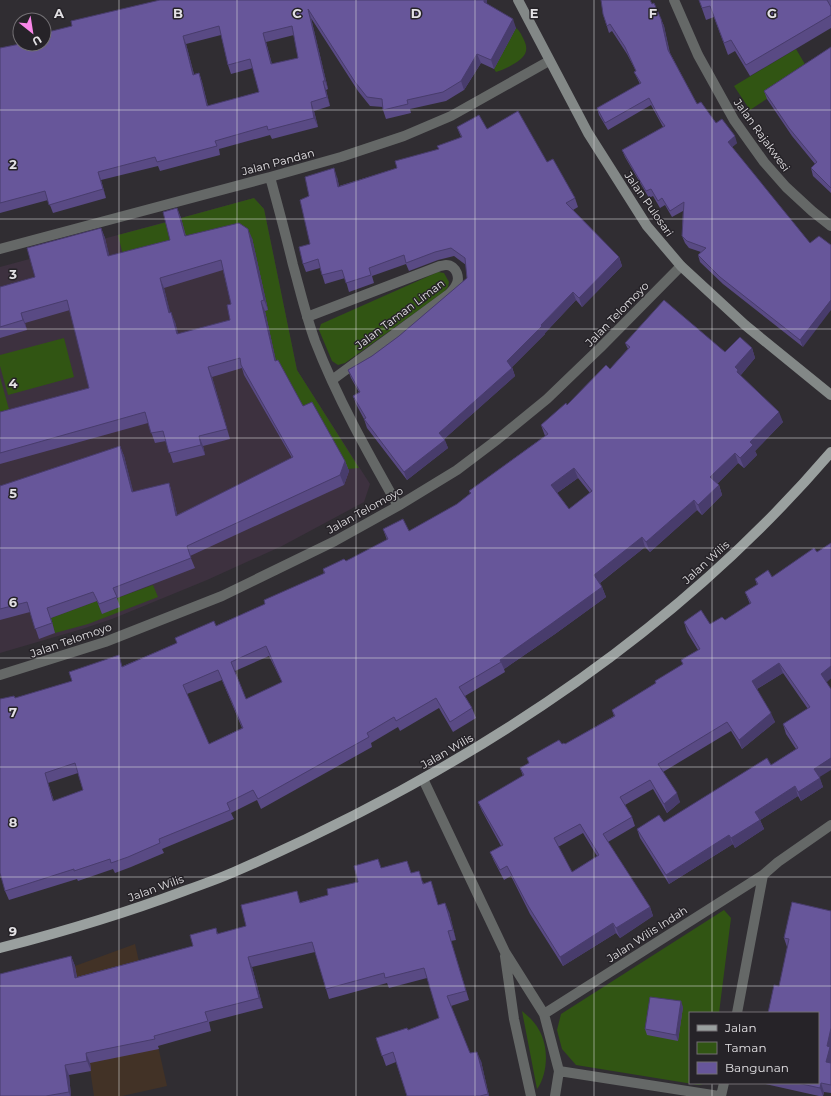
<svg xmlns="http://www.w3.org/2000/svg" width="831" height="1096" viewBox="0 0 831 1096" font-family="Montserrat,sans-serif">
<rect width="100%" height="100%" fill="#302d32"/>
<path fill="#423226" d="M135 944 167 1086 122 1096H94L75 966Z"/>
<path fill="#3d313f" d="M254 198 264 209 297 370 370 484 364 502 282 546 207 580 112 619 82 629 0 653V267Z"/>
<path fill="#315513" d="M516 28C520 31 521 34 523 38 525 42 527 46 526 51 524 61 505 69 496 72L494 69Z
M796 49 809 71 750 110 734 86Z
M254 198 264 209 297 370 359 468 347 469 307 416 276 361 265 311 268 310 252 238 188 246 181 218Z
M167 222 174 250 125 263 118 235Z
M438 272 444 273 449 282 448 287 444 292 345 363 338 365 332 361 319 330 321 324Z
M64 338 74 377 8 395 0 366V355Z
M0 377 10 413 0 416Z
M153 585 158 597 88 624 55 633 51 618 97 601 102 614 117 598Z
M724 910 731 918 719 1013H690V1083H707L699 1085 576 1065 562 1049 557 1030 561 1014Z
M522 1011C529 1017 535 1022 539 1030 549 1047 548 1074 537 1089Z"/>
<g fill="none" stroke-linecap="round" stroke-linejoin="round">
<path stroke="#656867" stroke-width="10" d="M674 0 698 55 734 120 764 162 786 187 812 211 831 226
M270 177C278 206 286 236 293 265 300 290 306 316 315 341 337 398 368 453 398 506
M0 249 270 177 341 157 404 136 451 116 549 61
M307 317 440 266C442 266 444 265 446 265 457 265 461 279 455 287 454 289 451 292 449 294L332 380
M0 675 105 642 222 596 335 541 398 506 457 470 498 439 547 399 600 348 681 266
M423 779 505 952 544 1014 559 1071 555 1096
M505 956 514 1019 531 1096
M737 1013 763 875
M544 1014 763 875 778 862 831 825
M559 1071 719 1096
M721 1096 724 1083"/>
<path stroke="#838887" stroke-width="10" d="M518 0 588 133 647 226 681 266 745 325 831 395"/>
<path stroke="#9aa09f" stroke-width="10" d="M0 948C62 932 123 914 184 891 201 885 218 879 234 872 459 774 671 639 831 452"/>
</g>
<path fill="#594a84" fill-rule="evenodd" d="M160 0H487V4L516 28 494 69 481 63 464 90 446 101 410 109 411 113 386 119 383 110V107L370 106 358 91 311 18 328 89 326 90 330 106 314 111 318 127 272 139 270 135 219 149 220 155 160 171 158 166 101 180 106 198 53 213 48 200 0 213V48L20 44 72 26ZM221 35 228 65 231 74 253 68 259 92 208 106 202 82 199 73 194 74 186 44ZM294 35 298 58 272 64 266 42Z
M699 0H831V28L750 76 735 51 728 55 714 17 706 20Z
M652 4 661 19 664 26 670 53 697 104 716 123 737 143 732 147 803 347 723 284 700 262 698 255 701 252 689 248 685 243 682 236 683 211 672 217 665 205 660 208 653 196 649 198 625 157 622 150 663 127 651 105 608 130 599 115 597 108 640 84 634 72 636 71 627 54 612 31 609 33 603 14Z
M831 47V193L813 176 811 168 815 164 792 136 767 99 764 91Z
M457 127 487 129 547 162 575 198 578 207 573 210 619 257 622 266 582 307 576 300 545 333V334L512 367 515 376 444 439 448 448 407 480 367 428 364 419 356 404 353 396 359 392 351 378 348 370 372 356 399 336 467 278 466 265 454 256 438 260 409 271 406 264 372 276 374 283 349 292 345 278 325 284 320 268 306 272 303 264 310 244 309 196 337 177 339 186 397 168 438 149 461 137Z
M177 208 181 218 186 236 252 238 268 310 265 311 276 361 303 406 345 461 349 471 344 485 190 556 195 568 117 598 120 607 102 614 97 601 51 618 55 633 39 639 30 612 0 620V486L120 446 124 456 133 492 169 483 172 493 177 515 292 458 244 375 242 368 212 377 230 439 203 446 205 455 173 463 166 441 155 443 148 423 0 464V412L89 388 70 310 25 323 27 330 0 338V287L35 277 101 228 105 238 109 256 170 240ZM223 270 231 304 230 320 178 334 175 322 170 313 164 288Z
M625 343 725 352 752 348 755 358 740 376 783 422 755 451 757 455 744 468 738 463 717 484 719 485 722 495 702 515 697 510 650 552 645 547 600 583 602 587 606 597 555 634 504 669 505 672 465 696 472 708 476 718 453 732 439 708 400 731 398 727 371 743 372 747 261 809 257 800 231 813 234 819 162 849 164 853 131 867 115 873 113 869 78 881 77 879 9 900 5 891 14 696 15 698 123 666 177 643 265 604 324 574 323 569 346 561 387 540 383 529 409 531 457 504 470 494 469 491 545 436 541 425 567 405 610 369 628 349ZM578 478 590 493 569 509 557 493ZM269 656 282 682 246 699 235 671ZM222 680 242 728 209 744 187 694ZM78 773 83 790 54 801 48 783Z
M831 543V678L826 682 819 777 823 787 801 801 798 796 760 820 764 829 735 848 733 844 669 884 640 838 637 829 664 822 771 765 796 749 786 734 783 724 808 709 783 673 757 689 775 722 742 749 731 731 663 772 680 802 667 813 653 789 625 805 632 817 635 826 608 842 650 907 653 916 620 938 616 933 563 966 530 914 511 876 504 880 494 861 490 852 501 846 482 811 478 802 523 776 520 768 529 763 527 758 562 744H565L614 716 612 710 656 683 655 681 683 665 681 660 698 650 687 632 684 622 710 624 725 620 750 604 745 592 757 585 755 579 772 577 817 552ZM583 833 597 856 572 872 558 847Z
M382 868 412 873 424 883 434 891 438 905 449 912 456 940 451 941 469 1000 451 1006 470 1053 481 1061 489 1096H407L396 1062 386 1066 376 1038 408 1030 439 1018 427 978 389 988 387 983 329 999 326 989 315 952 252 967 263 1008 209 1022 211 1031 158 1046 159 1049 90 1063 91 1071 69 1075 71 1096H0L71 956 75 966 77 977 193 946 216 928 218 934 246 926 301 902 328 895 358 882Z
M831 911V1093L824 1092 823 1096H819L761 1083H818L788 947H787L784 938Z
M683 1007 678 1041 647 1035 645 1029Z"/>
<path fill="#483c6c" d="M484 0H487V11L484 2Z
M308 9 311 18 328 89 325 81Z
M513 19 516 28 494 69 491 60Z
M661 19 664 26 670 57 668 50Z
M263 33 266 42 274 73 271 64Z
M183 36 186 44 196 83 193 75Z
M477 54 481 63 464 90 461 81Z
M199 73 202 82 210 115 207 106Z
M323 81 326 90 330 106 327 97Z
M311 102 314 111 318 127 314 118Z
M735 136 737 143 730 149 728 142Z
M334 168 337 177 341 195 338 187Z
M98 172 101 180 106 198 103 189Z
M177 208 181 218 188 246 185 236Z
M101 228 105 238 112 266 108 256Z
M248 229 252 238 268 310 264 300Z
M619 257 622 266 582 307 579 298Z
M160 278 164 288 173 323 169 313Z
M573 292 576 300 545 333V334L510 369 507 361Z
M831 300V310L803 347 800 340Z
M261 301 265 311 278 371 275 361Z
M171 312 175 322 181 344 177 334Z
M21 313 25 323 27 330 23 320Z
M752 348 755 358 740 376V382L735 367Z
M208 367 212 377 230 439 227 429Z
M512 368 515 376 442 441 439 433Z
M779 412 783 422 755 451 757 455 744 468 740 458 750 442Z
M199 436 203 446 205 455 201 445Z
M445 440 448 448 407 480 404 472Z
M120 446 124 456 136 502 132 492Z
M735 453 738 463 714 487 710 477Z
M345 461 349 471 344 485 340 475Z
M574 468 578 478 554 495 551 485Z
M169 483 172 493 180 526 176 516Z
M719 485 722 495 702 515 698 505Z
M694 500 697 510 650 552 646 542Z
M642 537 645 547 597 585 594 575Z
M602 587 606 597 555 634 504 669 500 660Z
M779 663 783 673 755 690 752 681Z
M831 666V678L825 684 821 674Z
M771 713 775 722 742 749 739 740Z
M831 758V770L818 778 814 769Z
M45 773 48 783 57 811 53 801Z
M820 778 823 787 801 801 798 792Z
M795 786 798 796 760 820 764 829 735 848 731 838 755 812Z
M677 793 680 802 667 813 664 804Z
M729 835 733 844 669 884 666 875Z
M445 903 449 912 456 940 453 930Z
M650 907 653 916 620 938 616 928Z
M613 923 616 933 563 966 560 957Z
M71 956 75 966 78 987 75 978Z
M248 957 252 967 263 1008 259 998Z
M681 1001 683 1007 678 1041 676 1035Z
M831 1028V1064L826 1062 827 1046Z
M477 1052 481 1061 489 1096H488V1094Z
M86 1053 90 1063 91 1071 87 1061Z
M65 1065 69 1075 71 1096H70L69 1092Z
M821 1083 824 1092 823 1096 820 1088Z"/>
<path fill="#67569a" stroke="#483c6c" fill-rule="evenodd" d="M160 0H484V2L513 19 491 60 477 54 461 81 443 92 407 100 408 104 383 110 382 99 367 97 355 82 308 9 325 81H323L327 97 311 102 314 118 268 130 267 126 215 141 217 146 157 162 155 157 98 172 103 189 49 205 45 191 0 203V48L20 44 19 39H20V44H44V33L72 26 71 21ZM219 26 228 65 250 59 259 92 207 106 199 73 193 75 183 36ZM292 26 298 58 271 64 263 33Z
M601 0H650L652 4 654 3 661 19 668 50 697 104 701 102 716 123 722 119 735 136 728 142 810 243 819 236 831 245V300L800 340 720 277 698 255 706 248 687 241 682 236 684 202 670 211 662 198 658 201 651 189 646 191 622 150 665 126 660 119 649 98 605 123 597 108 641 83 634 72 636 71 625 47 610 24 607 26 603 14Z
M699 0H827L831 7V15L746 65 731 40 724 43 710 6 702 8Z
M831 47V188L811 168 817 162 789 128 764 91Z
M518 111 547 162 553 159 575 198 566 203 619 257 579 298 573 292 541 325 542 326 507 361 512 368 439 433 445 440 404 472 364 419 366 418 353 396 360 392 348 370 372 356 399 336 467 278 465 258 451 248 435 252 406 263 404 255 369 268 371 275 346 283 342 270 322 275 318 259 303 264 299 247 310 244 300 200 309 196 305 177 334 168 338 187 397 168 395 161 439 149 437 146 462 137 457 127 479 115 487 129Z
M177 208 185 236 239 223 248 229 264 300 261 301 275 361 278 360 303 406 312 402 345 461 340 475 187 546 191 558 113 588 117 597 99 604 93 592 47 608 52 623 35 629 27 602 0 609V486L120 446 132 492 169 483 176 516 293 457 241 365 240 358 208 367 227 429 199 436 201 445 169 453 163 431 151 433 145 412 0 453V412L89 388 67 300 21 313 23 320 0 327V287L35 277 27 248 101 228 108 256 170 240 163 212ZM221 260 231 304 227 305 230 320 177 334 171 312 169 313 160 278Z
M664 300 725 352 740 337 752 348 735 367 738 370 737 372 779 412 750 442 753 445 740 458 735 453 710 477 719 485 698 505 694 500 646 542 642 537 594 575 602 587 551 624 500 660 501 662 459 687 472 708 450 722 436 698 396 721 394 717 367 733 369 737 258 799 253 790 227 803 230 810 159 839 160 843 128 857 111 863 110 859 74 871V869L5 891 0 873V699L14 696 15 698 72 681 69 672 119 655 122 667 177 643 175 638 214 621 216 626 265 604 264 600 325 573 323 569 344 559 346 561 388 539 383 529 403 519 409 531 457 504 471 493 469 491 548 434 541 425 566 403 567 405 606 365 610 369 630 347 625 343ZM574 468 592 491 569 509 551 485ZM266 646 282 682 246 699 231 662ZM218 670 243 728 209 744 183 685ZM75 763 83 790 53 801 45 773Z
M831 543V666L821 674 831 689V758L814 769 820 778 798 792 795 786 755 812 760 820 731 838 729 835 666 875 637 829 659 815 664 822 767 758 771 765 798 748 783 724 810 707 779 663 752 681 771 713 739 740 727 722 658 764 677 793 664 804 650 780 620 797 632 817 603 834 650 907 616 928 613 923 560 957 527 904 507 866 500 870 490 852 503 845 478 802 524 775 520 768 529 763 527 758 559 740 562 744 564 743 565 744 615 716 612 710 656 683 655 681 683 664 681 660 700 649 684 622 701 610 710 624 722 617 725 620 751 603 745 592 758 584 755 579 768 570 772 577 814 548 817 552ZM580 824 599 855 572 872 554 838Z
M378 859 381 868 407 861 411 873 419 871 423 884 431 881 438 905 445 903 453 930 448 931 466 991 447 996 470 1053 477 1052 488 1094 480 1096H407L393 1052 382 1056 376 1038 407 1028 408 1030 439 1018 424 968 385 978 384 973 326 989 312 942 248 957 259 998 205 1012 208 1021 154 1036 155 1039 86 1053 87 1061 65 1065 69 1092 46 1096H0V974L71 956 75 978 193 946 190 935 216 928 217 934 246 926 241 905 297 891 300 903 328 895 327 889 358 882 354 866Z
M792 902 831 911V1028L827 1046 830 1047 826 1062 831 1063V1085L821 1083 820 1088 797 1083H818V1013H768L774 985 779 986 789 939 784 938Z
M650 997 681 1001 676 1035 645 1029Z"/>
<path fill="none" stroke="#e3e1e4" stroke-width="1" stroke-opacity="0.55" d="M119 0V1096M237 0V1096M356 0V1096M475 0V1096M594 0V1096M712 0V1013M0 110H831M0 219H831M0 329H831M0 438H831M0 548H831M0 658H831M0 767H831M0 877H831M0 986H831M712 1083V1096"/>
<g text-anchor="middle" dominant-baseline="central" stroke-width="3" stroke-linejoin="round" paint-order="stroke">
<g font-size="11" fill="#e3e1e4" stroke="#262328">
<text transform="translate(762 135) rotate(54)">Jalan Rajakwesi</text>
<text transform="translate(278 162) rotate(-15)">Jalan Pandan</text>
<text transform="translate(649 204) rotate(55)">Jalan Pulosari</text>
<text transform="translate(400 314) rotate(-37)">Jalan Taman Liman</text>
<text transform="translate(617 314) rotate(-46)">Jalan Telomoyo</text>
<text transform="translate(365 510) rotate(-29)">Jalan Telomoyo</text>
<text transform="translate(706 562) rotate(-42)">Jalan Wilis</text>
<text transform="translate(71 640) rotate(-19)">Jalan Telomoyo</text>
<text transform="translate(447 751) rotate(-30)">Jalan Wilis</text>
<text transform="translate(156 888) rotate(-20)">Jalan Wilis</text>
<text transform="translate(647 934) rotate(-33)">Jalan Wilis Indah</text>
</g>
</g>
<g font-size="13" text-anchor="middle" font-weight="bold" fill="#e3e1e4" stroke="#262328" stroke-width="3" stroke-linejoin="round" paint-order="stroke">
<text x="59" y="18">A</text>
<text x="178" y="18">B</text>
<text x="297" y="18">C</text>
<text x="416" y="18">D</text>
<text x="534" y="18">E</text>
<text x="653" y="18">F</text>
<text x="772" y="18">G</text>
<text x="13" y="169">2</text>
<text x="13" y="279">3</text>
<text x="13" y="388">4</text>
<text x="13" y="498">5</text>
<text x="13" y="607">6</text>
<text x="13" y="717">7</text>
<text x="13" y="827">8</text>
<text x="13" y="936">9</text>
</g>
<rect x="689" y="1012" width="130" height="72" fill="#262328" stroke="#726f73"/>
<rect x="697" y="1025" width="20" height="6" fill="#9aa09f" stroke="#726f73"/>
<text x="725" y="1032" font-size="12" fill="#e3e1e4">Jalan</text>
<rect x="697" y="1042" width="20" height="12" fill="#315513" stroke="#726f73"/>
<text x="725" y="1052" font-size="12" fill="#e3e1e4">Taman</text>
<rect x="697" y="1062" width="20" height="12" fill="#67569a" stroke="#726f73"/>
<text x="725" y="1072" font-size="12" fill="#e3e1e4">Bangunan</text>
<g transform="translate(32 32) rotate(150)"><circle r="19" fill="#262328" stroke="#726f73"/>
<path d="M0-3L7 15L0 10L-7 15Z" fill="#f987e8"/>
<text y="-6" font-size="11" font-weight="bold" text-anchor="middle" fill="#e3e1e4">U</text>
</g>
</svg>
